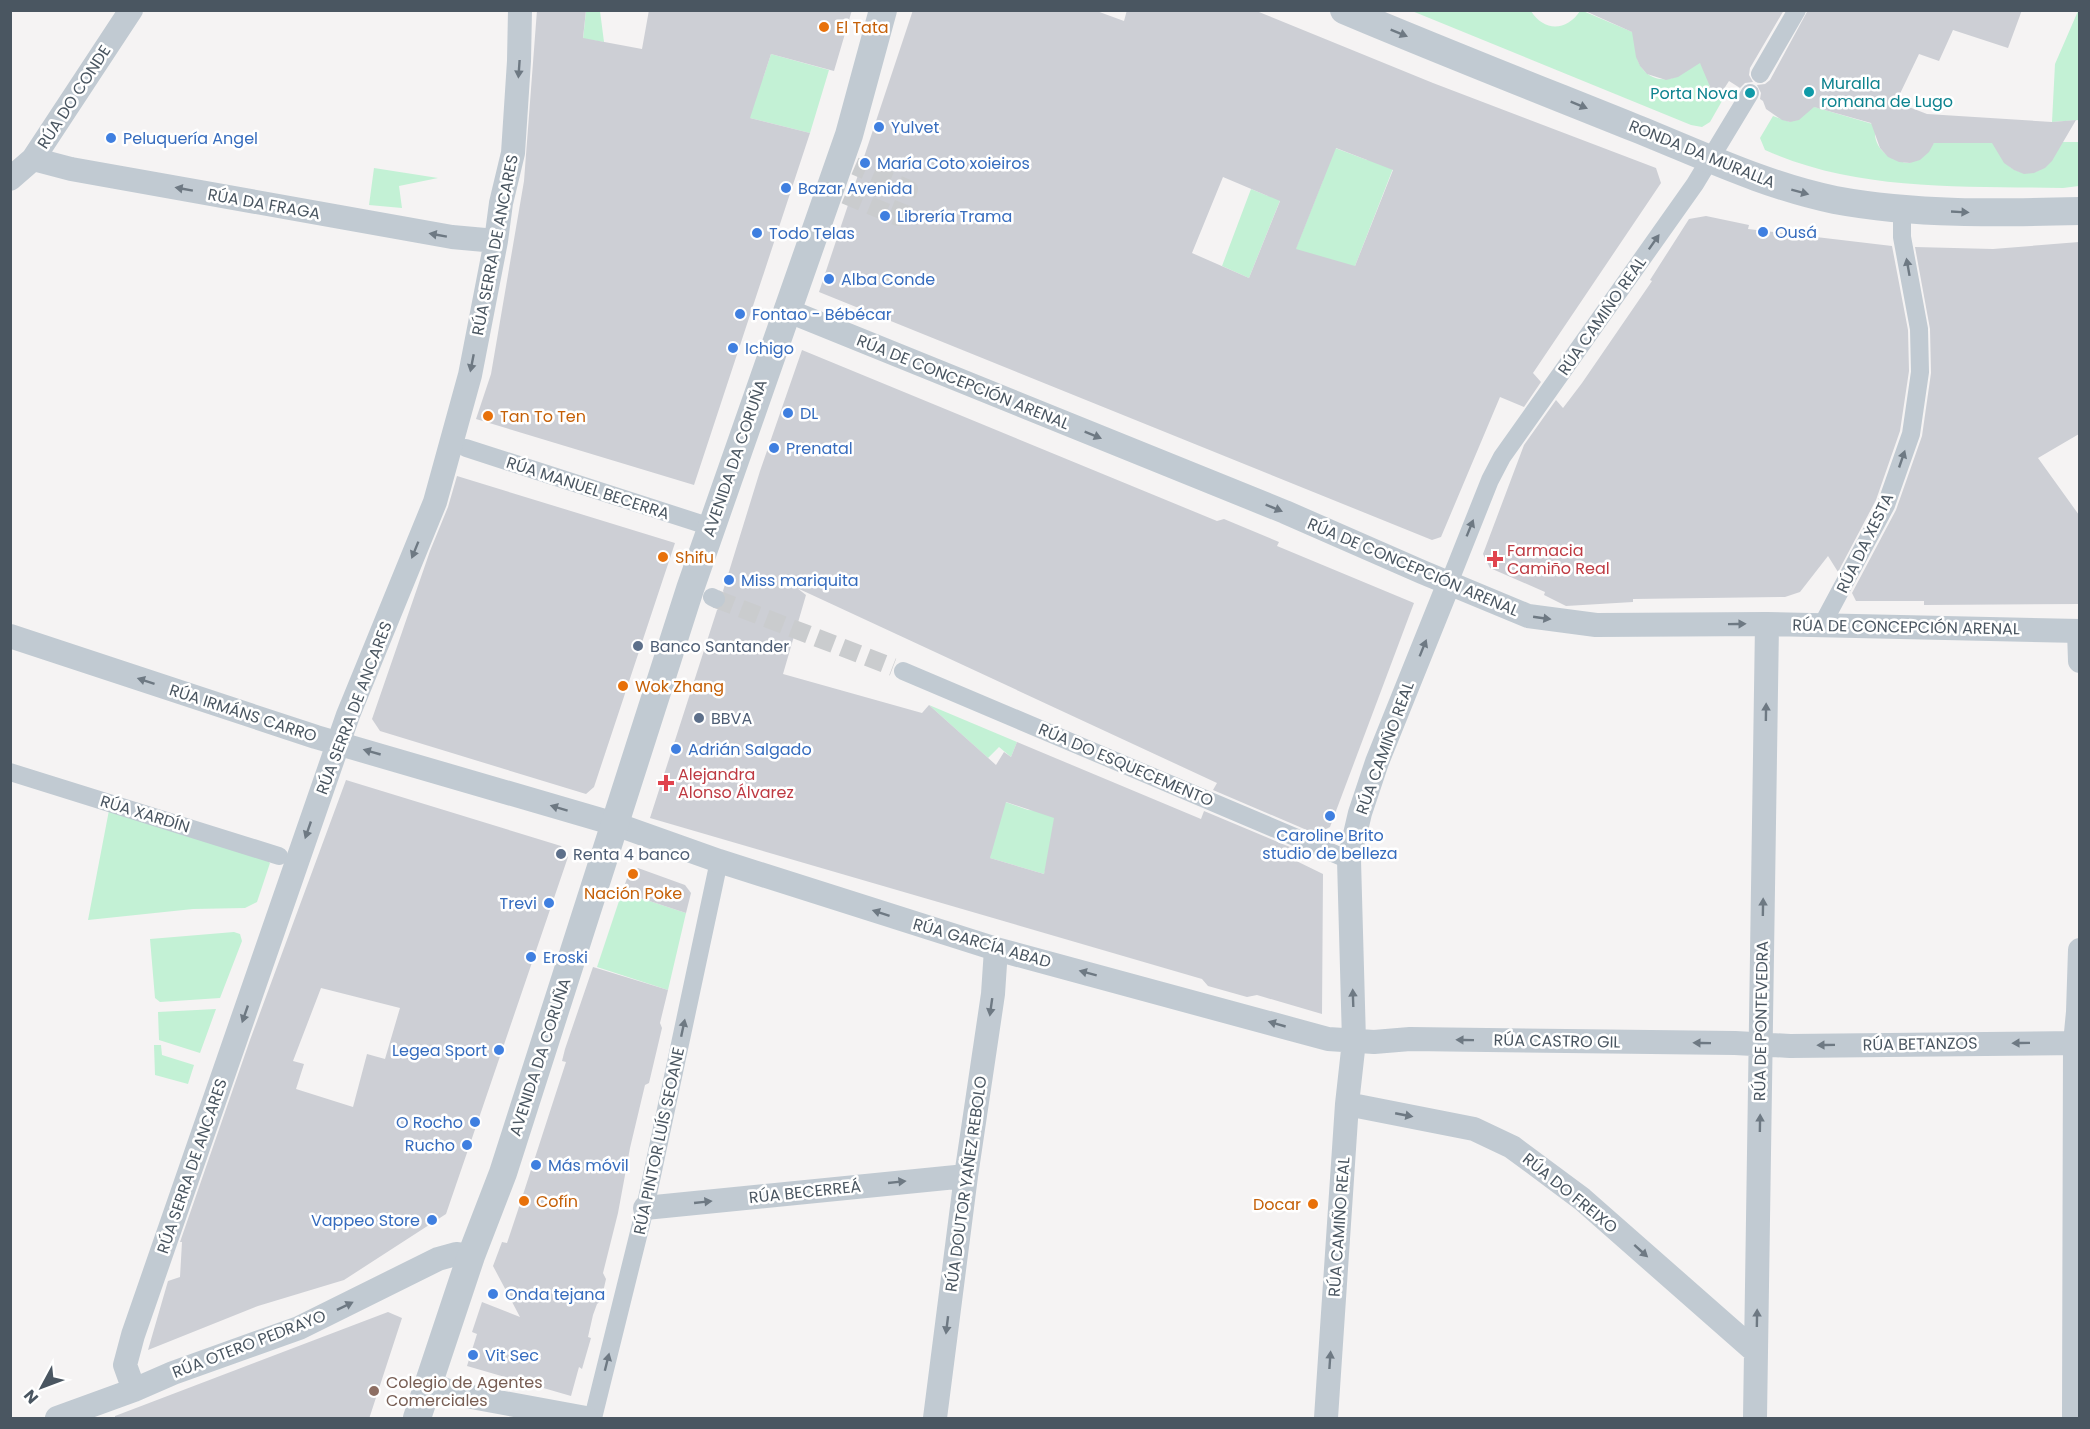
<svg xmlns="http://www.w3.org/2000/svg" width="2090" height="1429" viewBox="0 0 2090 1429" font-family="Poppins,sans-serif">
<rect width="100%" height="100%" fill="#f5f3f3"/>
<path fill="#c3f1d5" d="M586 11H600L604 42 583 39Z
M1412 11H1531C1544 32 1567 31 1580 11H1583L1637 34C1627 77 1669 96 1695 61L1710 67C1707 81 1708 93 1722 101L1710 122 1702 127 1691 125Z
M2078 11H2079V120L2052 122 2055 64Z
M771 54 829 70 810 133 734 114 763 78Z
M1811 106 1876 125C1870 147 1890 162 1910 163L1934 143H1996C2005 183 2051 183 2059 142H2079V186L2063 188C1963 186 1858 192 1765 150L1760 138 1773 116 1790 122Z
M1306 137 1367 160 1401 148 1355 266 1279 291 1323 180 1293 168 1249 278 1222 266 1251 189 1268 196Z
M374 168 438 178 399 186 402 208 369 205Z
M929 705 1017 742 1011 757 999 747 988 758Z
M997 799 1028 810 1061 812 1044 874 990 858Z
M110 805 263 856 270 863 257 902 245 908 193 909 88 920Z
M622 892 686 913 668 990 597 967Z
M234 932 240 934 242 941 220 998 160 1002 155 998 150 939Z
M216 1009 200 1053 159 1040 158 1012Z
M154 1045H161L162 1055 194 1065 188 1084 155 1075Z"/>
<path fill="#cdcfd5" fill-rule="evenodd" d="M537 10H586L583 38 642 49 649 10H852L834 71 771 54 750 118 810 133 694 485 476 419 491 374 524 181Z
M913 10H1094L1124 21 1127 10H1254L1433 83 1656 168 1661 183 1533 373 1541 382 1524 407 1500 397 1441 537 1432 540 819 292ZM1336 148 1393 170 1355 266 1296 249ZM1223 177 1280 201 1249 278 1192 253Z
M1583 10H1784L1750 68 1749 75 1753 82 1745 83 1740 88 1729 81 1716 101 1700 63 1678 77 1666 80 1647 74 1640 66 1636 57 1632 32Z
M1808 10H2022L2008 48 1953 30 1939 61 1919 54 1896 102 1927 114 2052 122 2076 120 2052 161 2045 168 2034 173 2024 174 2014 170 2004 163 1992 143H1934L1929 152 1920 160 1910 163 1899 162 1888 157 1880 148 1871 123 1814 107 1799 120 1790 122 1782 120 1766 109 1763 101 1760 99 1761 93 1757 85 1765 84 1770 80Z
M1706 216 1749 225 1748 229 1892 246 1908 330 1909 371 1900 431 1876 500 1838 572 1828 556 1800 592 1785 597 1633 599V602L1566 606 1544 595 1545 592 1490 568 1483 554 1524 445 1556 400 1563 408 1582 383 1652 281 1650 280 1689 219Z
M2079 242V434L2038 458 2079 515V604L1924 605V601H1856L1852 593 1896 510 1922 436 1931 373 1930 329 1915 247 1993 249Z
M802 350 1217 521 1224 519 1279 542 1277 546 1414 603 1330 827 1316 834 1213 790 1217 783 797 588 806 595 783 674 922 713 929 705 996 765 1004 752 1011 757 1017 742 1201 819 1204 811 1290 847 1280 853 1323 874 1322 1014 1257 995 1247 997 1208 986 1202 979 650 818 717 610 726 603 727 598 723 591 760 471ZM1006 802 1054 818 1044 874 990 858Z
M457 476 675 543 594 787 586 794 380 731 372 719 430 551 448 507Z
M346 780 561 846 568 857 481 1112 446 1214 344 1280 258 1306 148 1350 168 1281 180 1277 182 1242H180L250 1040ZM321 988 400 1008 385 1059 367 1054 353 1107 296 1089 304 1064 293 1061Z
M638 868 685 885 691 893 686 913 622 892 629 873Z
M593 967 668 990 660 1023 662 1028 649 1083 645 1085 630 1148 618 1213 603 1273 606 1279 601 1301 597 1304 593 1315 588 1337 591 1338 582 1369 579 1367 571 1396 467 1366 477 1334 472 1332 482 1302 520 1317 493 1266 502 1242 507 1243 518 1210 566 1062 562 1061 565 1049Z
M388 1312 402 1318 369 1419H115V1416Z"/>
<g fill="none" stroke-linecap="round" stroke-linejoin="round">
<path stroke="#caccce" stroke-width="18" stroke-dasharray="18 9" stroke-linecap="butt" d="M845 195 898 217 909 189 855 166
M716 599 893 667"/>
<path stroke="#c1cad2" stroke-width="18" d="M1760 74 1797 10
M466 448 711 527
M1449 583 1490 480 1502 457 1695 184 1750 93
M712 597 716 599
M1822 625 1886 505 1911 434 1920 372 1919 329 1902 237V209
M903 671 1349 860
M10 772 279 856
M593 1418 645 1208 719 861"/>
<path stroke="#c1cad2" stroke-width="24" d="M33 159 71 169 452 237 496 241
M10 179 33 159 131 10
M786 310 1285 512 1422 572 1528 616 1596 625 1767 624 2080 631
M2079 631 2080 661
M10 636 316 737 615 824 719 861 996 949 1328 1039 1374 1042 1410 1039 1735 1043 1790 1046 2080 1043
M1347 1104 1474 1129 1512 1147 1582 1199 1756 1352
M645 1208 966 1176
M429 1383 455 1394 586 1418
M134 1390 125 1365 133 1335 348 715 435 502 470 375 496 241 501 203 513 153 519 61 520 10
M57 1418 134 1390 173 1373 299 1328 438 1259 456 1254 471 1256
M935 1418 966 1176 993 994 996 949
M1326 1418 1347 1104 1354 1041 1349 860 1360 813 1377 762 1449 583
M1755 1418 1767 624
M2074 1418 2075 1043 2078 1012 2080 950"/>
<path stroke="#c1cad2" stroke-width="28" d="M1344 10C1441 51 1538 89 1635 128 1700 154 1766 186 1835 200 1916 215 1998 213 2080 211
M417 1418 471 1256 503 1173 690 589 849 135 883 10"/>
</g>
<defs><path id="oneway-solid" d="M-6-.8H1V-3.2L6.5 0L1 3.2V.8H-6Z" transform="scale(1.5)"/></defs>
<g fill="#6e7983">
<use href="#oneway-solid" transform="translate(1399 33) rotate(22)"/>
<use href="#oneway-solid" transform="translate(519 69) rotate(94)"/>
<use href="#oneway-solid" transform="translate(1579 105) rotate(22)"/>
<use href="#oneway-solid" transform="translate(184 189) rotate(-170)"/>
<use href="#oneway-solid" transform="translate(1800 192) rotate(15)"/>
<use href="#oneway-solid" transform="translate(1960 212) rotate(3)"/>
<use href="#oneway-solid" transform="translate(438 235) rotate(-170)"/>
<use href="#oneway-solid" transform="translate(1654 242) rotate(-55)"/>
<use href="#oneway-solid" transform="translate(1908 267) rotate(-100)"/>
<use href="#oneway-solid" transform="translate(472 363) rotate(101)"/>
<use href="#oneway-solid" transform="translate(1093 435) rotate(22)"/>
<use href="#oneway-solid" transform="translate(1902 459) rotate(-71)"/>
<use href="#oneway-solid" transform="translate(1274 508) rotate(22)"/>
<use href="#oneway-solid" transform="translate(1470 528) rotate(-68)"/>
<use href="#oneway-solid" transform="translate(415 550) rotate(112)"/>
<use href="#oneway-solid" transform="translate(1542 618) rotate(8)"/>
<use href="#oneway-solid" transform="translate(1737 624) rotate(-1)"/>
<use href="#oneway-solid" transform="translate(1423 648) rotate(-68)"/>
<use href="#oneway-solid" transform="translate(146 681) rotate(-162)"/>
<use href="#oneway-solid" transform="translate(1766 712) rotate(-89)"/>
<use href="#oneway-solid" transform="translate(372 752) rotate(-164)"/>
<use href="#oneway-solid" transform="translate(559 808) rotate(-163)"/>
<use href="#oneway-solid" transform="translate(308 830) rotate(109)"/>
<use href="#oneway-solid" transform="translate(1763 907) rotate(-89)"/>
<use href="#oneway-solid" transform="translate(881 913) rotate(-162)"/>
<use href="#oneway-solid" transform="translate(1088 973) rotate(-165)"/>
<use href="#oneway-solid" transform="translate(1353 998) rotate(-92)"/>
<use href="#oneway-solid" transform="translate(991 1007) rotate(98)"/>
<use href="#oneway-solid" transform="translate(245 1014) rotate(109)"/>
<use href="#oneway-solid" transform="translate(1277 1024) rotate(-164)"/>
<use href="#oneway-solid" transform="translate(683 1028) rotate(-78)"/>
<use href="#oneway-solid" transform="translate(1465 1040) rotate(-179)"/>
<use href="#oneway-solid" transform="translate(1702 1043) rotate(-179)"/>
<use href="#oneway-solid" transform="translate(2021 1043) rotate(179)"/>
<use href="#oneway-solid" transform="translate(1826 1045) rotate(179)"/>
<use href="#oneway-solid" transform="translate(1404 1115) rotate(11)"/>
<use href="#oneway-solid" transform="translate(1760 1123) rotate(-89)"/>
<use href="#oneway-solid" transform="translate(897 1182) rotate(-6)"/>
<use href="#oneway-solid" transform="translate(703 1202) rotate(-6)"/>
<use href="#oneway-solid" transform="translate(1641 1251) rotate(42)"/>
<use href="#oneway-solid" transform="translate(345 1306) rotate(-26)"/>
<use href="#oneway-solid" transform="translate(1757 1318) rotate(-89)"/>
<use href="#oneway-solid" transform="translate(947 1325) rotate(97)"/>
<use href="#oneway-solid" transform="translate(1330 1360) rotate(-86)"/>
<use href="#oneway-solid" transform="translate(607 1362) rotate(-76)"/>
</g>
<g fill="#e8710a" stroke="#fff" stroke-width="2">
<circle cx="824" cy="27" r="6"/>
<circle cx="488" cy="416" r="6"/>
<circle cx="663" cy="557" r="6"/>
<circle cx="623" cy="686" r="6"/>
<circle cx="633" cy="874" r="6"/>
<circle cx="524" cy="1201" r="6"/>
<circle cx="1313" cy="1204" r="6"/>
</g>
<g fill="#0f9aa8" stroke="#fff" stroke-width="2">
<circle cx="1809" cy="92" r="6"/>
<circle cx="1750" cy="93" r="6"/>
</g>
<g fill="#3f7fe0" stroke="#fff" stroke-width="2">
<circle cx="879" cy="127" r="6"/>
<circle cx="111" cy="138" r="6"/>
<circle cx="865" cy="163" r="6"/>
<circle cx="786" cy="188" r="6"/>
<circle cx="885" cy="216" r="6"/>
<circle cx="1763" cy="232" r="6"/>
<circle cx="757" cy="233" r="6"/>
<circle cx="829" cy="279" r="6"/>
<circle cx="740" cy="314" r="6"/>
<circle cx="733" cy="348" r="6"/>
<circle cx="788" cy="413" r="6"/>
<circle cx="774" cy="448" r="6"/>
<circle cx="729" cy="580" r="6"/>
<circle cx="676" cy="749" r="6"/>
<circle cx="1330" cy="816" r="6"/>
<circle cx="549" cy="903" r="6"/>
<circle cx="531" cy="957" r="6"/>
<circle cx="499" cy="1050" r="6"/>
<circle cx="475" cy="1122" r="6"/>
<circle cx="467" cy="1145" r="6"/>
<circle cx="536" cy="1165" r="6"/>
<circle cx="432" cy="1220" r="6"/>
<circle cx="493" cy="1294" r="6"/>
<circle cx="473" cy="1355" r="6"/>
</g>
<g fill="#e0444e" stroke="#fff" stroke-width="2">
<path d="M1492 550h6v6h6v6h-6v6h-6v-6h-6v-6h6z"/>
<path d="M663 774h6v6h6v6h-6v6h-6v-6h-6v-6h6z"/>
</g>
<g fill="#5c6f8a" stroke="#fff" stroke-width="2">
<circle cx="638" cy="646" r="6"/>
<circle cx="699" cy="718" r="6"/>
<circle cx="561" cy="854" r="6"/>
</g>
<circle fill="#8d6e63" stroke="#fff" stroke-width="2" cx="374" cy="1391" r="6"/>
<g text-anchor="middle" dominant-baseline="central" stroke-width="5" stroke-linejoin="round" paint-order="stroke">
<g font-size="16" fill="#c56008" stroke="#fff" text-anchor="start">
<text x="836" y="27">El Tata</text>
<text x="500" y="416">Tan To Ten</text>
<text x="675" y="557">Shifu</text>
<text x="635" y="686">Wok Zhang</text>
<text x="633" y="893" text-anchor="middle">Nación Poke</text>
<text x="536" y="1201">Cofín</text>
<text x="1301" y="1204" text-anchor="end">Docar</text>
</g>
<g font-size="16" fill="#0d838f" stroke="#fff" text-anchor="start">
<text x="1821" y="83">Muralla<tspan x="1821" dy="18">romana de Lugo</tspan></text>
<text x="1738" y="93" text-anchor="end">Porta Nova</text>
</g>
<g font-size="16" fill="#4a5661" stroke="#fff">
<text transform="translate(74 97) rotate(-57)">RÚA DO CONDE</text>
<text transform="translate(1702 154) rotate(22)">RONDA DA MURALLA</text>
<text transform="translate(264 204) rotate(10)">RÚA DA FRAGA</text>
<text transform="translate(495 245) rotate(-79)">RÚA SERRA DE ANCARES</text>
<text transform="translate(1602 316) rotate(-55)">RÚA CAMIÑO REAL</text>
<text transform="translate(963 382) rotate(22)">RÚA DE CONCEPCIÓN ARENAL</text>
<text transform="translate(735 458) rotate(-71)">AVENIDA DA CORUÑA</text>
<text transform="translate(588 488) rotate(18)">RÚA MANUEL BECERRA</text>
<text transform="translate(1865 543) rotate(-64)">RÚA DA XESTA</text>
<text transform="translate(1413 567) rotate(23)">RÚA DE CONCEPCIÓN ARENAL</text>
<text transform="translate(1906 627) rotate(1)">RÚA DE CONCEPCIÓN ARENAL</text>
<text transform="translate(354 708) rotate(-69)">RÚA SERRA DE ANCARES</text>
<text transform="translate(243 713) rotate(18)">RÚA IRMÁNS CARRO</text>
<text transform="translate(1385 748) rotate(-70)">RÚA CAMIÑO REAL</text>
<text transform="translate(1126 765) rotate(23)">RÚA DO ESQUECEMENTO</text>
<text transform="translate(145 814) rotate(17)">RÚA XARDÍN</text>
<text transform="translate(982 943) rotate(16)">RÚA GARCÍA ABAD</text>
<text transform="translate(1761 1021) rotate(-89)">RÚA DE PONTEVEDRA</text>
<text transform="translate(1557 1041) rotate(1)">RÚA CASTRO GIL</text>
<text transform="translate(1920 1044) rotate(-1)">RÚA BETANZOS</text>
<text transform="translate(540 1057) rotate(-72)">AVENIDA DA CORUÑA</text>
<text transform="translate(659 1141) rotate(-78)">RÚA PINTOR LUÍS SEOANE</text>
<text transform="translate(192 1166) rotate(-71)">RÚA SERRA DE ANCARES</text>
<text transform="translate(966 1184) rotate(-82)">RÚA DOUTOR YAÑEZ REBOLO</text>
<text transform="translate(805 1192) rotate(-6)">RÚA BECERREÁ</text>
<text transform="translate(1570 1193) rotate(39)">RÚA DO FREIXO</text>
<text transform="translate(1339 1227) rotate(-86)">RÚA CAMIÑO REAL</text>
<text transform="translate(249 1344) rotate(-21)">RÚA OTERO PEDRAYO</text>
</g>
<g font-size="16" fill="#366cbe" stroke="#fff" text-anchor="start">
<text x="891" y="127">Yulvet</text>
<text x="123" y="138">Peluquería Angel</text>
<text x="877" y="163">María Coto xoieiros</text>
<text x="798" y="188">Bazar Avenida</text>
<text x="897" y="216">Librería Trama</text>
<text x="1775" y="232">Ousá</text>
<text x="769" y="233">Todo Telas</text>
<text x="841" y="279">Alba Conde</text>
<text x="752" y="314">Fontao - Bébécar</text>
<text x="745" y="348">Ichigo</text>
<text x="800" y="413">DL</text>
<text x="786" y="448">Prenatal</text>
<text x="741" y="580">Miss mariquita</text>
<text x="688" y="749">Adrián Salgado</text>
<text x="1330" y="835" text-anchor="middle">Caroline Brito<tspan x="1330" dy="18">studio de belleza</tspan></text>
<text x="537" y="903" text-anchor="end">Trevi</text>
<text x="543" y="957">Eroski</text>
<text x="487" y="1050" text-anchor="end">Legea Sport</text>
<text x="463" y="1122" text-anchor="end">O Rocho</text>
<text x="455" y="1145" text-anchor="end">Rucho</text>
<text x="548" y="1165">Más móvil</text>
<text x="420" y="1220" text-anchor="end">Vappeo Store</text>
<text x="505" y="1294">Onda tejana</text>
<text x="485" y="1355">Vit Sec</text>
</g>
<g font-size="16" fill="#be3a42" stroke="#fff" text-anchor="start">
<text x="1507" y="550">Farmacia<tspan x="1507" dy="18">Camiño Real</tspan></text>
<text x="678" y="774">Alejandra<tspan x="678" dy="18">Alonso Álvarez</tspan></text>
</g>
<g font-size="16" fill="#4e5e75" stroke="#fff" text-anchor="start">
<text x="650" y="646">Banco Santander</text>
<text x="711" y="718">BBVA</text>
<text x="573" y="854">Renta 4 banco</text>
</g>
<g font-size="16" fill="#785e54" stroke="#fff" text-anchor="start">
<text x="386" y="1382">Colegio de Agentes<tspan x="386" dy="18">Comerciales</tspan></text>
</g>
</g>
<rect width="2090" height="1429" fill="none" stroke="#4a5661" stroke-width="24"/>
<g transform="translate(42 1387) rotate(229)" stroke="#ffffff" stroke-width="4.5" paint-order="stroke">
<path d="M0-4.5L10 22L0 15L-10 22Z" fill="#4a5661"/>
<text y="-9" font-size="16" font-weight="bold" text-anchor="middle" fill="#4a5661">N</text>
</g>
</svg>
